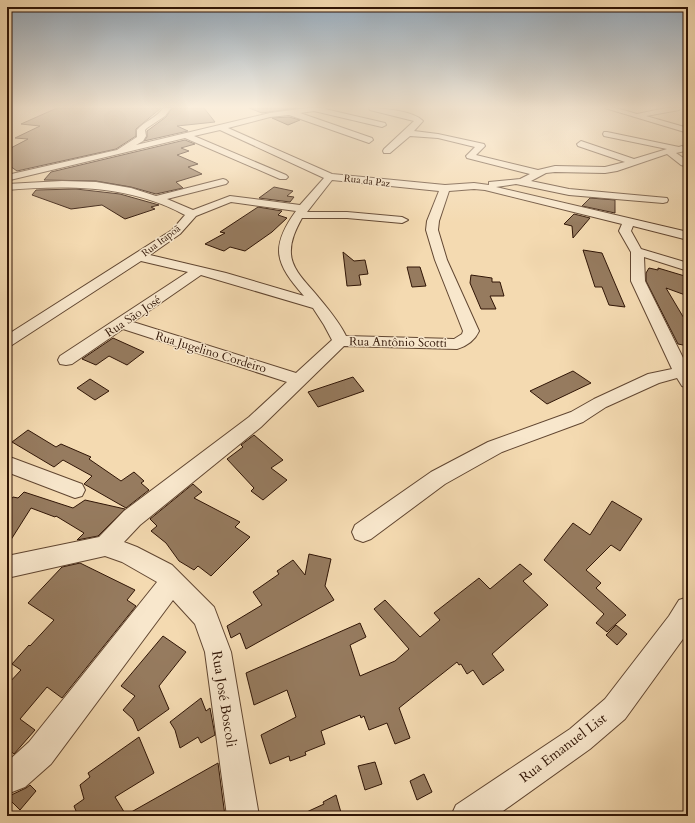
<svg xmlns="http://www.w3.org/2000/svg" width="695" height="823" viewBox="0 0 695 823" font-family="Cardo,serif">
<rect width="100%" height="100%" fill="#f4dab1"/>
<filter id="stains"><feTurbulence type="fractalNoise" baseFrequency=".005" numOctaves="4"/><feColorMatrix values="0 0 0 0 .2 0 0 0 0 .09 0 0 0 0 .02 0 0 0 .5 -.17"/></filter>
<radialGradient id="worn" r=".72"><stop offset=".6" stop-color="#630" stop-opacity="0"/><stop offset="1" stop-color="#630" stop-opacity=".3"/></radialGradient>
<path fill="#967b5f" stroke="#301506" d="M57 108H161L136 129V136L116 149 17 171 7 164V150L28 139 15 138 40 126 21 124Z
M172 108H204L215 122 177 126 188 131 144 141 147 137V131L166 117Z
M249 108H297L262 113Z
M289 117 300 120 288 125 272 118Z
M185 140 195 144 181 148 189 151 177 155 198 164 188 167 202 174 176 182 183 188 156 194 131 187 96 181 44 180 51 172Z
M274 187 293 191 287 196 294 197 290 202 259 198Z
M76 189 120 194 159 205 151 207 155 209 125 219 102 205 71 209 32 195 36 190Z
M590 198 615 200V213L582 206Z
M258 207 282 211 278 215 287 218 272 232 245 251 230 247 224 251 221 250 205 244 225 233 220 232Z
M574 214 590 218 573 238 572 226 564 224Z
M583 250 602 253 625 307 609 305 602 287H595Z
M343 252 354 261 365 260 368 274 359 275 361 285 347 286Z
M407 267H420L426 286 412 287Z
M649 268 658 270V268L688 277V296L666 288 688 325V346L678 344 646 281V273Z
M471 275 492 278V282H500L504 296H490L496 309H481L470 283Z
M113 338 144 352 127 365 109 356 96 365 82 359Z
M573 371 591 383 547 404 530 391Z
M353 377 364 391 318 407 308 392Z
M90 379 109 391 95 400 77 388Z
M28 430 56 447 61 444 91 457 89 459 121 481 134 472 144 481 141 483 149 490 126 508 84 484 92 476 63 460 54 467 12 442Z
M254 435 283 460 271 468 287 480 263 500 251 491 254 488 227 459 243 447 241 445Z
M193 484 202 492 194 498 240 522 235 527 250 537 211 576 198 566 194 570 179 561 166 543 151 531 157 526 150 519Z
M24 492 73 508 85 500 125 509 98 536 77 540 84 533 56 516 55 517 31 508 7 546V504L13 497 18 498Z
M612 501 642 519 620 551 611 545 586 570 601 583 596 588 626 615 607 632 596 623 604 614 544 560 573 523 590 535Z
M309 554 331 559 325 586 334 600 246 649 240 633 231 638 227 626 262 605 253 592 279 574 277 571 293 560 305 575Z
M80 563 135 590 127 600 136 606 62 698 47 687 20 719 35 730 14 754 7 748V685L21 670 12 664 29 645 30 646 54 620 28 603 62 567Z
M520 564 532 574 523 581 548 605 492 654 504 670 483 685 473 670 467 674 461 664 459 665 457 662 399 708 410 738 395 744 387 723 369 730 364 716 361 718 360 715 321 731 325 744 305 752 306 755 290 761 289 756 270 764 261 735 296 717 287 690 254 705 246 673 360 623 366 637 350 645 360 676 395 661 409 649 374 609 385 600 420 637 440 620 434 613 479 578 490 589Z
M616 625 627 634 617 645 606 635Z
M163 636 186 652 159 686 169 709 138 731 133 719 123 710 135 696 121 686Z
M201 698 206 711 210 708 215 735 201 743 198 737 180 748 175 730 170 722Z
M139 737 154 773 115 797 126 815 218 763 225 816H78L74 806 84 799 80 785 90 777 88 773Z
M375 762 382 784 365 790 358 766Z
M424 774 432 792 417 800 410 781Z
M30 785 36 791 20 810 7 797 26 788Z
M336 795 342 816H298L324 804 323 802Z"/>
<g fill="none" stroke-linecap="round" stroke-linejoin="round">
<g stroke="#614631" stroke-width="2">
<path id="minor" d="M163 108H171L165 116 147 128 145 130 146 136 143 141 136 145 270 113 307 108H326L325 109 385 123 386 125 382 127 314 111 300 113 372 138 373 140 369 143 289 115 270 117 228 128 332 174 445 185 474 183 489 185V182L520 179 530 174 467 158 466 156 475 147 438 138 410 136 390 153H384L383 151 384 149 414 121 370 110 369 108C382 108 414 111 423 121L414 131 438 134 484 144 485 146 476 155 538 170 555 166 605 167 625 162 578 146 577 144 581 141 634 159 667 149 604 136 603 134 604 132H607L679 147 682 146 686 149 685 151 676 153 688 161V167L681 165 667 154 617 171 605 173 555 172 546 173 531 181 569 189 667 198 668 200 667 202 663 203 569 195 516 184 496 187 688 232V240L633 226 631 231 641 249 688 263V271L644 257 645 281 688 368V388L682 386 677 378 659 383 606 407 583 422 502 452 445 484 371 539 363 542 355 539 352 532 355 525 431 472 488 442 571 412 594 399 648 374 672 369 631 281V252L619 231 622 224 485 190 474 189 449 191 439 221 438 230 447 260 479 331C475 340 467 346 457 349L344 346 261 427 140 525 124 542 137 547 172 565 214 607 231 652 259 816H227L205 652 195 624 173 600 51 764 25 787 7 794V762L29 742 157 582 122 562 105 556 7 578V556L99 537 124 511 249 417 287 382 123 329 72 364 66 365 60 364 58 360 60 356 188 272 141 261 12 345 7 347V335L172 230 185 215C130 185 68 185 7 190V184L62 181 96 182 131 188 156 196 223 179 226 180 228 182 226 184 167 199 193 210 230 196 300 205 324 178 220 130 194 136 286 175 288 177 286 179H280L185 138 10 180 7 179V175L117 150 137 137V130C144 121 157 118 163 108ZM332 180 439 191 427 221 426 230 435 260 463 331 462 334 454 339 346 336C339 322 329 310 319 298 309 285 292 271 291 254 290 241 296 229 302 218H347L402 223 408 220 402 217 347 212H307ZM231 202 296 211C269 248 276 264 304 296L226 273 150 255 180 234 196 216ZM201 275 313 308 324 325 332 340 296 373 133 322Z
M605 108H616L637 114 666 108H680L679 110 646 116 688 128V133Z
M7 456 82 484 85 490 82 496 75 498 7 472Z
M688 597V632L625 719 590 749 496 816H451L456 805 570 729 605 699 669 616 679 600Z"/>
</g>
<use href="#minor" fill="#f8e7cc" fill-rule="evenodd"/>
</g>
<linearGradient id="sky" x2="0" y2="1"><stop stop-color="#92a8bb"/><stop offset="0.48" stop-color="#faeedc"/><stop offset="1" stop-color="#faeedc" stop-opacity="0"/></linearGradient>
<rect width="695" height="223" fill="url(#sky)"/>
<g text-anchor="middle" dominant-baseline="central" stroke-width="3" stroke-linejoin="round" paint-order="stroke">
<g font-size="10" fill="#301506" stroke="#f8e7cc">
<text transform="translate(367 181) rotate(7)">Rua da Paz</text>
<text transform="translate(161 241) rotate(-37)">Rua Itapoã</text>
</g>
<g font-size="12" fill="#301506" stroke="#f8e7cc">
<text transform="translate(133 316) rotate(-34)">Rua São José</text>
<text transform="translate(398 342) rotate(1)">Rua Antônio Scotti</text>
<text transform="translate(211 352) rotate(17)">Rua Jugelino Cordeiro</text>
</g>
<g font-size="14" fill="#301506" stroke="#f8e7cc">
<text transform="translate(224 699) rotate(81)">Rua José Boscoli</text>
<text transform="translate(563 748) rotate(-37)">Rua Emanuel List</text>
</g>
</g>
<rect width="695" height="823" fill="none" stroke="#f4dab1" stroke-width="24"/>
<rect x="8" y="8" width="679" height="807" fill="none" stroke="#301506" stroke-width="2"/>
<rect x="12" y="12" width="671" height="799" fill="none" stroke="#301506"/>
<rect width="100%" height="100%" filter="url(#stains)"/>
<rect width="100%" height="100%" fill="url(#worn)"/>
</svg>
